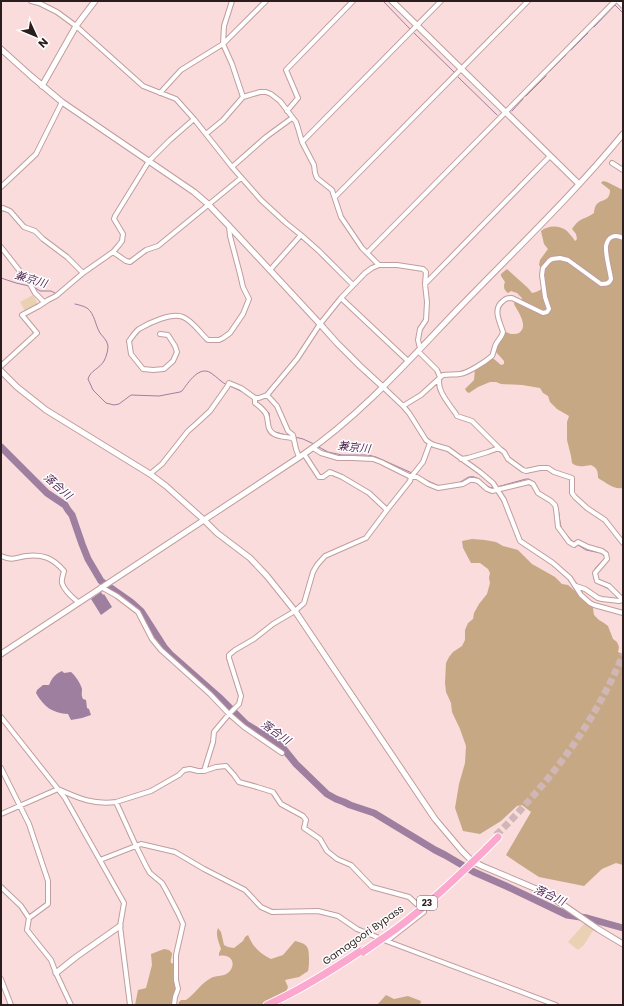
<svg xmlns="http://www.w3.org/2000/svg" width="624" height="1006" viewBox="0 0 624 1006" font-family="Poppins,'Noto Sans JP',sans-serif">
<rect width="100%" height="100%" fill="#fbdcdc"/>
<path fill="#ebd1b3" d="M33 295 38 304 25 311 20 302Z
M584 924H587L594 929 584 945 578 950 568 942Z"/>
<path fill="#c6a884" d="M603 181 607 182 623 190V237L615 235 605 245 610 279 608 282H601L568 259 547 260 541 268 539 265 540 260 548 249 544 244 541 231C548 225 560 225 567 231 570 234 573 238 575 241L577 239 576 234 572 229C574 226 576 223 579 221 583 218 589 217 594 213 595 195 610 206 610 190L601 183Z
M615 237 623 240V488C614 490 605 482 598 478 598 471 597 468 591 465 584 466 577 468 572 463L571 456 567 440V422L569 416 557 409 550 402 548 396 543 393 540 388 522 385 501 384 496 382H490L478 387 469 393 467 392 465 389 474 380 475 369 491 359H494L501 365 504 364V361L496 352V347L504 333 506 332C510 334 515 335 519 333 529 326 518 312 514 304L515 301 547 314V300L543 275 546 265 554 259 566 261 600 285C605 286 608 286 611 282L607 245 609 241Z
M507 269 528 288 532 293 536 292 542 289 548 309 546 311H544L521 301 522 298 517 293 511 291 508 293C504 290 503 287 505 282L501 276V274Z
M472 539 485 540 496 542 503 546 518 550 532 564 555 577 562 584 568 585 590 604 593 608 594 615 599 620 604 623 608 626 613 639 617 642 619 647 618 652 623 654V865L616 863 602 869 584 886 539 877 519 864 506 855 531 812 522 805 517 806 501 821 480 834 463 831 455 808 459 784 465 763 466 746 460 729 452 712 451 703 446 692 445 683 446 663 449 657 453 652 462 646 465 640V630L468 623 473 619 474 613 479 604 487 594 490 583 489 578 490 573 488 569 480 563H471L463 548 462 541Z
M218 928 221 932 224 945 228 947 234 948 243 941 245 937 248 935C253 947 260 954 271 959L283 955 295 941C307 944 309 946 309 958 309 963 309 967 308 971L299 977 285 980 288 987 281 1005H178L179 1002 181 1000H186C195 994 201 983 211 978 217 975 224 977 229 972 237 964 231 953 219 956V953L221 949C219 942 215 935 218 928Z
M164 949 169 950 172 953C172 957 170 960 171 963L175 964 174 984 176 988 172 1005H135L138 990 146 988 152 965 151 954Z
M386 995 394 999 408 996 421 1001 420 1005H377Z"/>
<path fill="#9e7fa0" d="M101 592 103 595 104 594 112 607 101 615 91 599Z
M62 671 64 673 71 672C75 675 81 684 82 689 82 693 81 695 83 699L86 700 87 708 89 709 91 715 82 718 71 720 68 714C52 713 44 707 36 693L37 690 43 685H49C52 678 55 674 62 671Z"/>
<g fill="none" stroke-linecap="round" stroke-linejoin="round">
<path stroke="#9e7fa0" stroke-width="1" d="M383 1 410 29
M594 27 615 5 623 13
M414 33 454 72
M571 50 588 33
M550 71 566 55
M458 77 497 115
M526 96 546 76
M512 111 523 99
M1 278 16 283 29 286
M34 287 40 291H51L57 294
M75 304C79 305 84 306 87 308 95 314 95 325 100 333 103 337 107 340 108 346 108 351 106 357 104 361 100 368 90 371 88 379L93 390 106 403 114 405 119 404 131 395 159 396 180 392 182 391C188 383 199 365 211 373 217 377 221 382 227 385
M230 386 245 393
M265 409 269 413 270 424
M271 428 275 432 286 435
M295 437 303 439 314 444
M317 446 328 452 342 455H368L376 457 412 473
M424 479 439 486
M460 482C463 481 466 478 469 477 480 474 484 489 494 488
M497 487 526 479H529L533 482
M545 495C562 503 557 511 561 527
M565 533 571 540 575 543
M578 545 586 550 601 553
M602 561C595 569 591 570 595 582L609 589 619 599"/>
<path stroke="#9e7fa0" stroke-width="7" d="M1 447 47 493 65 505 68 510 72 515 82 544 88 559 101 581 131 602 141 611 164 647 171 655 221 699 246 724 277 743 283 748 296 764 327 794 336 799 344 802 350 805 374 813 435 850 445 855 474 872 506 886 567 915 587 918 623 928"/>
<path stroke="#d1b6b6" stroke-width="7" stroke-dasharray="7 3.5" stroke-linecap="butt" d="M496 835C506 826 515 816 524 806 567 759 598 713 623 655"/>
<g stroke="#c19d9d" stroke-width="6">
<path id="minor" d="M31 1 39 3 57 12 76 26 143 86 176 99 194 119 232 167 261 200 286 223 301 235 319 251 353 285
M232 1 224 26 223 44 232 64 243 97
M618 1 623 6
M160 93 181 70 223 44 266 1
M287 111 298 98 286 70 353 1
M206 134 223 120 243 97 260 92H266L271 94 280 101 296 122 298 128 302 142 314 165 315 173 317 178 332 190 341 217 362 248 379 265
M302 142 441 1
M612 163 623 170
M232 167 266 137 292 118
M1 187 36 154 62 102
M335 197 528 1
M1 209 3 208 10 211 24 227 35 231 43 239 67 257 83 273
M1 247 30 284 35 293 44 302
M113 252 126 261 130 262 146 250 158 246 241 178
M367 253 615 1
M270 270 301 235
M425 284 550 156
M341 298 408 361
M160 334 168 335 175 346 177 352 173 361 164 369 153 370 143 369 131 354 129 341C132 337 135 332 139 329 149 323 172 312 183 317 193 321 200 333 208 340H219L223 338 230 333 243 314 249 299 243 287 240 274 230 236 229 226
M418 351 437 370 440 377C435 389 450 405 456 414L457 416 472 421 500 449
M1 366 37 333 22 315 39 306 48 300 56 296 83 273 113 252 119 245 122 241 123 234 114 219 115 216 149 161 170 140 194 119
M383 387 403 406 409 413 426 440 430 443 434 445 448 449 480 472 493 483 504 500 520 541 553 563 570 578 581 595 590 603 594 605 623 613
M267 395 277 406 288 431 293 435 294 440 296 449 299 457
M255 398V403C259 406 264 410 266 414 269 420 266 430 274 434 279 437 287 437 292 438L294 440
M403 406 421 395 443 375C449 374 454 375 460 374 468 373 485 362 492 356 494 352 494 348 496 344 498 340 502 337 503 332 500 322 492 309 503 301 506 298 508 298 512 298L543 313 547 312 549 309 545 297 542 275 543 268 549 261 552 259 560 258 568 260 601 284C606 284 609 284 611 279 610 271 605 254 606 246 608 236 615 234 623 238
M313 448 321 453 338 458H353L373 459 381 462 411 477H417L428 484 438 488 463 484 470 480H474L478 481 487 489 492 491 529 482 533 484 538 493 551 501 555 505 556 509 558 527 569 542 574 545 578 542 588 547 602 551 606 554 607 559 595 573 597 581 609 586 623 600
M304 454 319 477H323L330 472 342 477 369 493 387 510
M461 459 468 458 488 452 496 449H500L504 452 508 459 523 470 526 471 540 468H548L554 472 572 478V493L575 497 587 508 605 520 623 543
M150 474 162 464 188 431 196 424 210 411 227 387 229 383 241 388 255 398H259L267 395 297 359 320 324 341 298 365 273 372 268 379 265H397L423 269 426 272 425 284 427 302 426 320 420 329 418 340 420 348
M1 556C12 561 15 558 26 556 43 554 53 558 64 571 63 575 61 580 62 583 64 591 73 598 79 603
M576 586 585 589 598 598 602 599 619 601 623 600
M101 587 117 596 138 612 152 639 161 650 210 694 229 714 244 727 282 753
M1 717 65 798 124 903 120 926 130 1005
M1 768 29 824 48 881V904L29 918 27 930 51 960 56 973 71 1005
M204 771 213 742 214 732 229 714 239 704 241 696 229 658V655L235 650 254 639 273 624 295 611 304 603 313 572 317 565 325 556 366 538 387 510 410 481 411 477 423 462 430 443
M116 802 136 846 146 866 150 873 162 883 166 890 178 913 183 924 176 955V980L178 989 175 997 174 1005
M1 814 58 789C78 798 93 805 116 802L151 791 179 775 184 770 190 769 198 771H204L216 767 226 766 234 775 239 782 257 787 273 792 281 804 303 816 306 820 304 828 320 839 327 851 337 859 351 865 372 887 409 897 424 911V912L387 941
M100 860 141 844 175 852 204 869 245 890 261 907 272 912 318 911 338 916 357 929 389 942 556 1005
M1 887 21 906 29 918
M1 979 11 1005"/>
</g>
<g stroke="#c19d9d" stroke-width="7">
<path id="tertiary" d="M392 1 579 184
M1 49 31 76 62 102 194 192 208 204 229 226 320 324 337 343 360 366 383 387
M42 86 76 26 95 1
M1 371 17 387 46 410 150 474 166 486 204 520 217 533 250 558 267 576 295 611 435 819 462 851 469 858 476 863 482 866 546 893 598 929 623 944
M1 654 304 454C361 415 411 358 458 309 514 251 572 196 623 134
M56 973 76 957 120 926"/>
</g>
<g stroke="#fff" stroke-width="9">
<path id="trunk" d="M485 850 498 837
M267 1005C301 990 332 970 362 950"/>
</g>
<use href="#minor" stroke="#fff" stroke-width="4"/>
<use href="#tertiary" stroke="#fff" stroke-width="5"/>
<use href="#trunk" stroke="#fba7ce" stroke-width="7"/>
<g stroke="#fff" stroke-width="9" stroke-linecap="butt">
<path id="trunk-bridge" d="M363 952C374 944 385 937 396 929 428 905 457 877 485 850"/>
</g>
<use href="#trunk-bridge" stroke="#fba7ce" stroke-width="7"/>
</g>
<g text-anchor="middle" dominant-baseline="central" stroke-width="3" stroke-linejoin="round" paint-order="stroke">
<rect fill="#fff" stroke="#6b6161" stroke-width="1" x="417" y="896" width="20" height="14" rx="3"/>
<g font-size="9" font-weight="bold" fill="#2b1d1d">
<text x="427" y="903">23</text>
</g>
<g font-size="10" fill="#2b1d1d" stroke="#fff">
<text transform="translate(363 935) rotate(-35)">Gamagoori Bypass</text>
</g>
<g font-size="11" font-style="italic" fill="#542a57" stroke="#fff">
<text transform="translate(31 279) rotate(17)">兼京川</text>
<text transform="translate(354 447) rotate(6)">兼京川</text>
<text transform="translate(58 486) rotate(41)">落合川</text>
<text transform="translate(276 732) rotate(35)">落合川</text>
<text transform="translate(550 895) rotate(25)">落合川</text>
</g>
</g>
<rect width="624" height="1006" fill="none" stroke="#2b1d1d" stroke-width="4"/>
<g transform="translate(36 36) rotate(134)" stroke="#ffffff" stroke-width="3" paint-order="stroke">
<path d="M0-3L7 15L0 10L-7 15Z" fill="#2b1d1d"/>
<text y="-6" font-size="11" font-weight="bold" text-anchor="middle" fill="#2b1d1d">N</text>
</g>
</svg>
